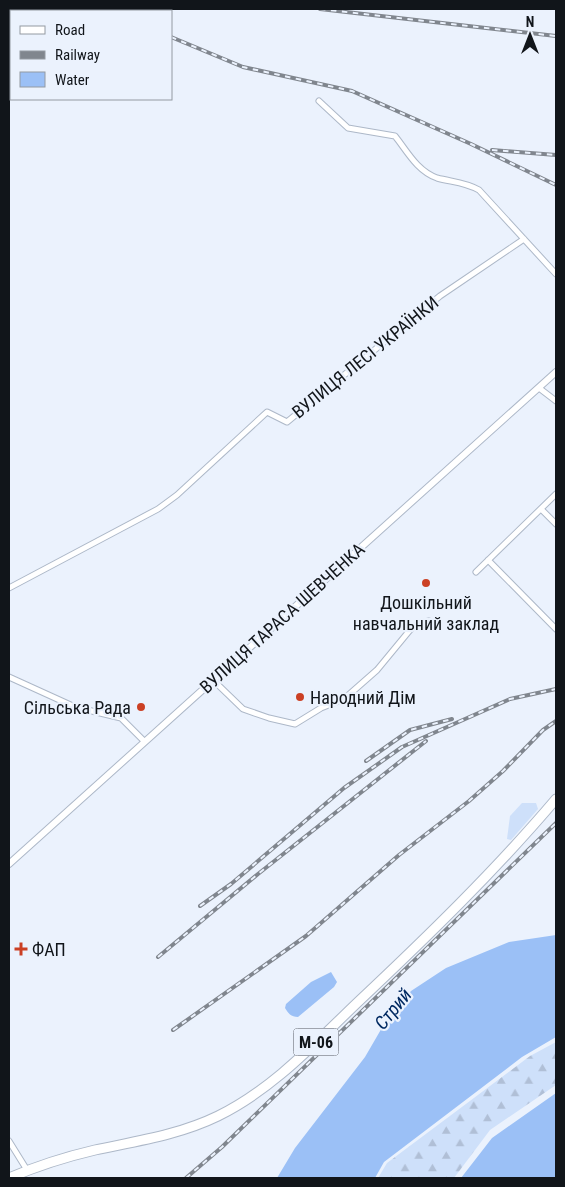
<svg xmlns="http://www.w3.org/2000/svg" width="565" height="1187" viewBox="0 0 565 1187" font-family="'Roboto Condensed',sans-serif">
<defs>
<pattern id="forest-firs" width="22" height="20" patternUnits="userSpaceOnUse" patternTransform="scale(1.25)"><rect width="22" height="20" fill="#cee0fa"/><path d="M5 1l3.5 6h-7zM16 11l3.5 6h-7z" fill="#b0bfd6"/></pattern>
</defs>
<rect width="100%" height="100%" fill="#ebf2fd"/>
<path fill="#cee0fa" d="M522 803H536L538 809 511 840 507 839 510 816Z"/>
<path fill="url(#forest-firs)" d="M556 1042V1085L490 1130 454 1178H378L387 1163 530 1056Z"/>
<path fill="#9bc0f6" d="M556 935V1037L522 1057 384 1162 375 1178H277L295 1148 365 1057 383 1026 411 991 446 968 509 942Z
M331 972 337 982 334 987 298 1017C291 1017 288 1013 285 1008L286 1004 311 982Z
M556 1093V1178H461L492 1138Z"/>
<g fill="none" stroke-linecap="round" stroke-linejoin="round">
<g stroke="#adb8c8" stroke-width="7">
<path id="minor" d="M319 101 348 128 395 136C407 151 417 171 437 178 452 182 465 182 479 190L556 274
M539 388 556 401
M541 509 556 524
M488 560 556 629
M476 572 556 494
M9 588 158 509 177 495 267 412 287 422 440 296 524 239
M9 677 75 707 121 718 144 741
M213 680 243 709 269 718 295 724 321 708 344 699 377 670 410 630 419 623 429 621
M9 1141 27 1170"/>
</g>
<g stroke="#adb8c8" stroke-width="8">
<path id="tertiary" d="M9 864 556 372"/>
</g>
<g stroke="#adb8c8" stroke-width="11">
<path id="trunk" d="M9 1178C37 1166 65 1157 95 1150 137 1141 179 1135 218 1116 273 1089 315 1043 358 1002 427 937 495 871 556 799"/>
</g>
<use href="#minor" stroke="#fff" stroke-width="5"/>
<use href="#tertiary" stroke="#fff" stroke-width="6"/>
<use href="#trunk" stroke="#fff" stroke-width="9"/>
<g stroke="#80868e" stroke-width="4">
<path id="rail" d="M123 9 126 11
M320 9 556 36
M171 37 243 67 352 91 471 144 556 185
M492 150 556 155
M366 761 410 730 452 719
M200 906 231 884 344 788 402 747 510 699 556 689
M158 957 258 874 426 741
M173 1030 306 936 399 855 469 801 503 771 543 730 556 721
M186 1178 222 1147 556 823"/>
</g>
<use href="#rail" stroke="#ebf2fd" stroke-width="2" stroke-dasharray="5.5" stroke-linecap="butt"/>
</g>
<g fill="#cb4024" stroke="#ebf2fd" stroke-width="2">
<circle cx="426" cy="583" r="5"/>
<circle cx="300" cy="697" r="5"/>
<circle cx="141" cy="707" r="5"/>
<path d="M18.5 941.5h5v5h5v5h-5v5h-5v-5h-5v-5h5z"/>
</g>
<g text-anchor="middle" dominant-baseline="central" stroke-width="4.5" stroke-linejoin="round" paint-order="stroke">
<rect fill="#ebf2fd" stroke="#52575e" stroke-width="1" x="293.5" y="1028.5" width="45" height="27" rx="4"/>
<g font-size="16" font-weight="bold" fill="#11151a">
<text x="316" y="1042">М-06</text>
</g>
<g font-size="18" fill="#11151a" stroke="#ebf2fd">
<text transform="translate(365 357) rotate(-39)">ВУЛИЦЯ ЛЕСІ УКРАЇНКИ</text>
<text transform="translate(282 618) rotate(-42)">ВУЛИЦЯ ТАРАСА ШЕВЧЕНКА</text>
</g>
<g font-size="18" fill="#11151a" stroke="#ebf2fd" text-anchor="start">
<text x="426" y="602" text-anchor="middle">Дошкільний<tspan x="426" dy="21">навчальний заклад</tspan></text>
<text x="310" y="697">Народний Дім</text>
<text x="131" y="707" text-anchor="end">Сільська Рада</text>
<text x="32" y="949">ФАП</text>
</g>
<g font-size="19" font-style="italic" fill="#002961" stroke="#ebf2fd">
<text transform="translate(393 1009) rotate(-51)">Стрий</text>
</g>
</g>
<rect width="565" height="1187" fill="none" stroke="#11151a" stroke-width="20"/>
<rect x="10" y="10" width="162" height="90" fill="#ebf2fd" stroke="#949aa2"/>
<rect x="20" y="26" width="25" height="8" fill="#ffffff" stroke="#949aa2"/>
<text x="55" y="35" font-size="15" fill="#11151a">Road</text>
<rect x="20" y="51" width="25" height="8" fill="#80868e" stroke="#949aa2"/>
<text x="55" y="60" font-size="15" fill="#11151a">Railway</text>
<rect x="20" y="72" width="25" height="15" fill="#9bc0f6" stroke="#949aa2"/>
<text x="55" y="85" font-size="15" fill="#11151a">Water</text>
<g transform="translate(530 35)" stroke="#ebf2fd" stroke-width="4" paint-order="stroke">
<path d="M0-4L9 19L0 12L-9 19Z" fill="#11151a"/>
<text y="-8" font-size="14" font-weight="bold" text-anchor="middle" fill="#11151a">N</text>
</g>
</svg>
